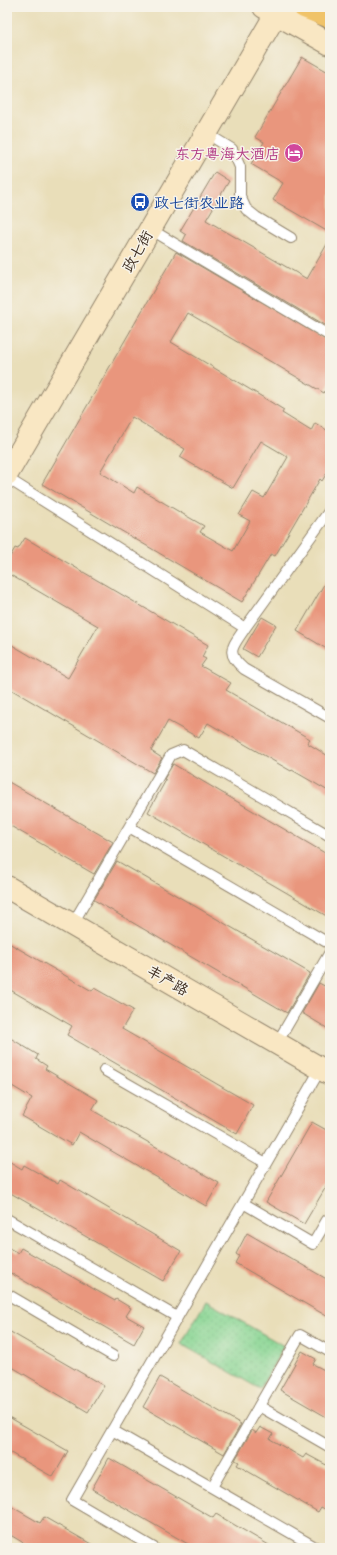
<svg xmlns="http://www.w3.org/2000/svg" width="337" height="1555" viewBox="0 0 337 1555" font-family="'Patrick Hand','LXGW WenKai TC',sans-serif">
<defs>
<pattern id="grass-dots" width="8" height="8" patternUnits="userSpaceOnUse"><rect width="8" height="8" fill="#8ad694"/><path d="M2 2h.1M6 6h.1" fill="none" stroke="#78b87f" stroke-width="1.8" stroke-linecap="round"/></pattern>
</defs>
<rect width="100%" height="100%" fill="#f7f3e8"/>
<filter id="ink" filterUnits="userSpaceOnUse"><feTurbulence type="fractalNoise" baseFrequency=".025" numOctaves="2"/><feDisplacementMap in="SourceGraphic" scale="8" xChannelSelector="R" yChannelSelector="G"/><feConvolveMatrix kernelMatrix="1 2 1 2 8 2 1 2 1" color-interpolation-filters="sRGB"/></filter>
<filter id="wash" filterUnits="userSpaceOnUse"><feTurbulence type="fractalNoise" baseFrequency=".012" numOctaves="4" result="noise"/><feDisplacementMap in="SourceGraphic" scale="16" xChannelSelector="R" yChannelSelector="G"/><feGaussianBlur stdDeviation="0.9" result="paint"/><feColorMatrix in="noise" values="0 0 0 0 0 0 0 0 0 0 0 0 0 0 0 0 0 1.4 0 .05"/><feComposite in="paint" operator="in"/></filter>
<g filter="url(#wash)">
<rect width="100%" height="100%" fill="#e9deb9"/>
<path fill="url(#grass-dots)" stroke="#628059" d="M206 1301 284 1346 260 1389 181 1344Z"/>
<g id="blocks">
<path fill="#e9967d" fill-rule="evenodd" d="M302 57 330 73V233L273 200 283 183 251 164 264 142 255 137Z
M215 172 229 181 206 220 307 279 330 239V328L183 241 186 235 180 231Z
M176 252 330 342V383L324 393 188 313 171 342 284 410 282 413 311 431 315 423 330 432V468L322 481 320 479 275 556 271 554 242 602 42 484ZM132 417 185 449 180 457 233 488 261 441 288 457 264 498 253 492 239 515 250 521 233 551 200 532 204 526 176 510 137 487 134 493 100 472Z
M25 538 208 645 202 657 206 659 201 666 231 683 226 690 310 739 307 743 330 757V792L292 770 291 771 208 723 199 738 168 721 151 751 162 758 153 773 7 687V642L68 678 98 626 7 573V562L15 548 18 549Z
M330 574V651L297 631Z
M262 617 276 625 257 657 243 649Z
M173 764 330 856V918L148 812 166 780 164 779Z
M7 781 113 842 94 874 7 824Z
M117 861 310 973 287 1013 94 900Z
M7 942 92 991 94 988 133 1010 122 1029 253 1105 237 1134 67 1035 72 1026 7 988Z
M319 983 330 989V1030L302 1013Z
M7 1036 38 1055 36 1059 47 1066 45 1069 98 1100 92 1110 219 1183 206 1206 79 1132 72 1145 22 1116 32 1098 7 1083Z
M312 1122 330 1132V1180L304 1224 266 1202Z
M7 1160 22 1169 24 1165 58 1184 60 1180 181 1251 163 1281 7 1191Z
M247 1233 330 1281V1318L235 1263 239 1256 236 1254Z
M7 1247 18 1253 21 1248 115 1301 116 1299 131 1308 126 1316 144 1326 134 1344 7 1271Z
M7 1330 104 1386 88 1412 7 1364Z
M302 1351 316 1359 313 1364 330 1373V1419L280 1390Z
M160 1377 241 1424 224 1454 143 1407Z
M7 1416 68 1451 53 1477 7 1451Z
M260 1427 273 1434 270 1439 303 1458 306 1454 330 1467V1512L321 1507 318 1512 237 1465 239 1462 235 1460 252 1430 256 1433Z
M109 1458 213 1518 216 1514 274 1548H195L92 1489Z
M7 1504 40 1523 44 1517 98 1548H32L7 1533Z"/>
</g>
</g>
<g filter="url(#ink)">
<use href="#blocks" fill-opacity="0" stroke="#92846c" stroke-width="1"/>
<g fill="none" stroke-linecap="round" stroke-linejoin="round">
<g stroke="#92846c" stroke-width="12">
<path id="lane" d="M206 133 232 149 240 167V196L246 209 256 217 291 238
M150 229 330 336
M7 478 245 628C233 647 224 652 244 669L330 718
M245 628 330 510
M129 827 330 944
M72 925 171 755 183 750 330 836
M277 1043 330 952
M104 1070 266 1163
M243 1203 313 1244 327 1220H330
M7 1219 177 1317
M7 1294 113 1356
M259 1406 330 1447
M112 1430 317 1548
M212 1487 300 1335 330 1352
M154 1548 72 1500 321 1068"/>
</g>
<g stroke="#92846c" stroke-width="24">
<path id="secondary" d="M264 7 330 44
M7 474 280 7
M7 887 330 1074"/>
</g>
<g stroke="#92846c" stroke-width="24">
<path id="highway" d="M304 7 330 17"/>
</g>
<use href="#lane" stroke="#fff" stroke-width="10"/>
<use href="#secondary" stroke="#f9e7c3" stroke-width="22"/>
<use href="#highway" stroke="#f0c369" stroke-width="22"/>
</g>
</g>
<defs>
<g id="hotel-disc" transform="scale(1)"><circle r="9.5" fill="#d1479c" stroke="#f7f3e8"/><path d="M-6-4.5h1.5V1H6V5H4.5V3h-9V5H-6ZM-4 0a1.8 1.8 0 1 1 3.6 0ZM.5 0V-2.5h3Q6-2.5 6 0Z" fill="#fff"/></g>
<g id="bus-disc" transform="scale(1)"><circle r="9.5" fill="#1a4fb4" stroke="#f7f3e8"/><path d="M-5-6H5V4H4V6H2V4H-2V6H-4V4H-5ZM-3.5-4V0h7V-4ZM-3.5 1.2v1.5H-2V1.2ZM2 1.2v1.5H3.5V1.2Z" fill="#fff"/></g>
</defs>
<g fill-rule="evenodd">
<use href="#hotel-disc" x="294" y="153"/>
<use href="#bus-disc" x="140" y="202"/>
</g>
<g text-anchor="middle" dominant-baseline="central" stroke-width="3" stroke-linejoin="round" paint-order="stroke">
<g font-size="15" fill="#b23c85" stroke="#f7f3e8" text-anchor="end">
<text x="280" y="153">东方粤海大酒店</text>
</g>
<g font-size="15" fill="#164399" stroke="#f7f3e8" text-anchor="start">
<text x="154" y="202">政七街农业路</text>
</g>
<g font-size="15" fill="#3b2a1e" stroke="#f7f3e8">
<text transform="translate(137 251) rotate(-60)">政七街</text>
<text transform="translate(168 980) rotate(30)">丰产路</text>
</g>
</g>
<rect width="337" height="1555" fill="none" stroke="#f7f3e8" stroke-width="24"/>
</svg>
